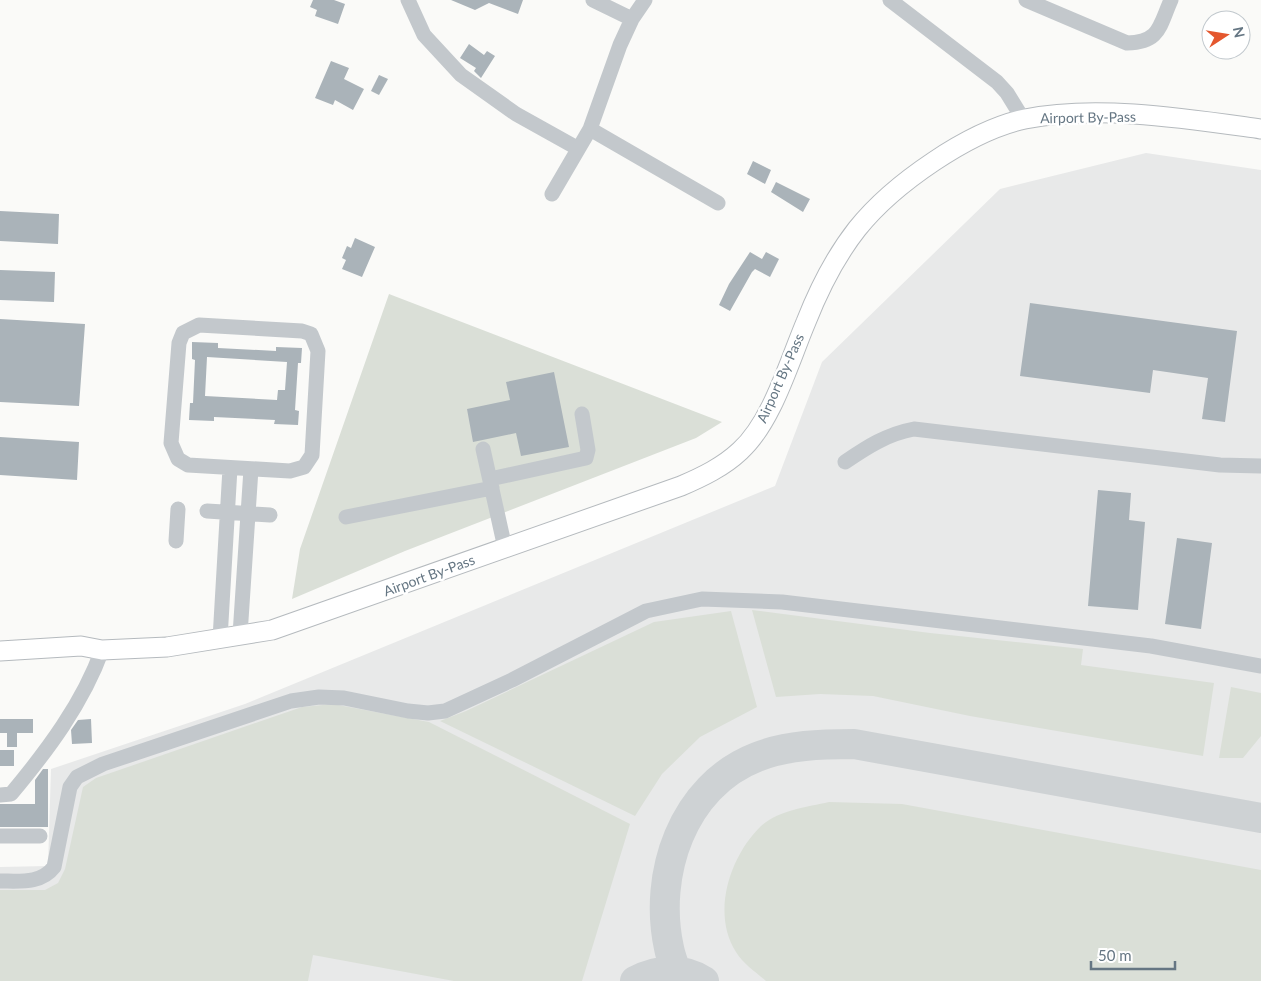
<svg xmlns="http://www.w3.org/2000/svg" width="1261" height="981" viewBox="0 0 1261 981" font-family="Lato,sans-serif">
<rect width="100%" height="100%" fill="#fafaf8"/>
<path fill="#e8e9e9" d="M1146 153 1261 170V981H0V867L48 866 51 769 245 704 775 486 822 362 1000 189Z"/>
<path fill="#dadfd7" d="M389 294 722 422 696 438 405 551 292 599 300 549Z
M752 610 930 633 1083 649 1081 665 1214 683 1203 756 970 716 873 696 820 694 776 697Z
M731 611 757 707 700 737 662 774 635 816 440 721 466 711 654 622Z
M1231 687 1261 693V736L1243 758H1219Z
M333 704 429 722 630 824 582 981H454L313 955 308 981H0V890H45L58 883 65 869 83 787 96 778 302 707Z
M829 802 902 804 1261 870V981H766C756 972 743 964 736 952 711 913 730 856 761 826 779 810 807 807 829 802Z"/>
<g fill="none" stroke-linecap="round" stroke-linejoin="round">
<path stroke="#ced2d4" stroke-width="30" d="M635 981C657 969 683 967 704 981
M680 981C676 970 671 959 669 948 653 875 682 786 757 757 787 745 822 744 854 744L1261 818"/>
</g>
<path fill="#aab3b9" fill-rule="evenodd" d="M313 0H334L345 4 338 24 315 16 317 10 310 7Z
M451 0H523L518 14 489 3 475 10Z
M469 44 484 55 487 51 495 56 481 78 474 71 476 68 460 58Z
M331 61 349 68 344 79 364 89 353 110 335 100 333 105 315 98Z
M379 75 388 79 379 95 371 91Z
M753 161 771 170 765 184 747 174Z
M776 182 810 199 803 212 771 192Z
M0 211 59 214 58 244 0 241Z
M355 238 375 247 362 277 342 269 346 260 342 258 347 246 351 248Z
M750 252 762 259 766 252 779 259 770 277 755 269 752 272 730 311 719 305 729 284Z
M0 270 55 272 54 302 0 300Z
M1030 303 1237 331 1225 422 1202 419 1208 378 1153 370 1150 393 1020 376Z
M0 319 85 324 79 406 0 402Z
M192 342 218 343V348L276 351V347L302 348 301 363H298L295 410 299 411 298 425 274 424 275 420 214 417V421L189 420 190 403H193L195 360 192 359ZM207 357 287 362 285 390H278L277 400 205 396Z
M554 372 569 447 521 456 516 433 473 442 467 409 510 400 506 382Z
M0 437 79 442 77 480 0 475Z
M1098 490 1131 493 1129 520 1145 522 1138 610 1088 606Z
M1177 538 1212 543 1201 629 1165 624Z
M0 719H33V733H17V747H7V733H0Z
M91 719 92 743 72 744 71 730 78 720Z
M0 750H14V766H0Z
M43 769H48V827H0V804H35V780Z"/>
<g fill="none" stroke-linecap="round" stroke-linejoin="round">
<g stroke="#b5babe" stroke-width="21">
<path id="major" d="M0 651 81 646 102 650 167 647 272 630 681 486C702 477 723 467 740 451 772 422 789 362 806 322 819 289 835 257 857 229 893 184 969 131 1025 119 1097 104 1189 119 1261 129"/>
</g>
<path stroke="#c3c8cc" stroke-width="15" d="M408 0 424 35 461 75 516 114 577 148
M593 0 632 19
M890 0 997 82 1007 93 1023 119
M1026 0 1127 43C1160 42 1159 27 1171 0
M590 129 718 203
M552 194 590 129 620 45 632 19 645 0
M199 325 302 331 311 334 318 351 312 455 304 467 290 471 188 465 178 459 171 443 179 343 183 333Z
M483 449 505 548
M845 462C867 447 887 434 914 429L1220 465 1261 466
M490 479 586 458 588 450 582 414
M207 511 270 515
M346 517 492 488
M176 541 178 509
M240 635 251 469
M220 639 230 468
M0 795 11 794C47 751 83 703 102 650
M0 836H40
M0 881C20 881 41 884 54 867L70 787 77 777 103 764 291 701 319 697 344 698 408 711 428 713 445 711 512 680 646 611 702 599 782 602 1151 646 1261 666"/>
<use href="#major" stroke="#fff" stroke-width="19"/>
</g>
<g text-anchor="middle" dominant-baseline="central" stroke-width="5" stroke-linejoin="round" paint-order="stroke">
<g font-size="14" fill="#657683" stroke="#fff">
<text transform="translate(1088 117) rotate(-1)">Airport By-Pass</text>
<text transform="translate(780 378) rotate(-66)">Airport By-Pass</text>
<text transform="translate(429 575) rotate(-20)">Airport By-Pass</text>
</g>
</g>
<g transform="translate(1226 35) rotate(78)"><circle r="24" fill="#ffffff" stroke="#c1c8cd"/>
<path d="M0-4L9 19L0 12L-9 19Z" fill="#e4572e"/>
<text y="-8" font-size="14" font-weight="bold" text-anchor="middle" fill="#657683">N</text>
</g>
<path d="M1091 961v8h84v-8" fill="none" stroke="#657683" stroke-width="2.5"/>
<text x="1098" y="961" font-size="15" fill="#657683" stroke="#ffffff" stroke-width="4" paint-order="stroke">50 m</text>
</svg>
